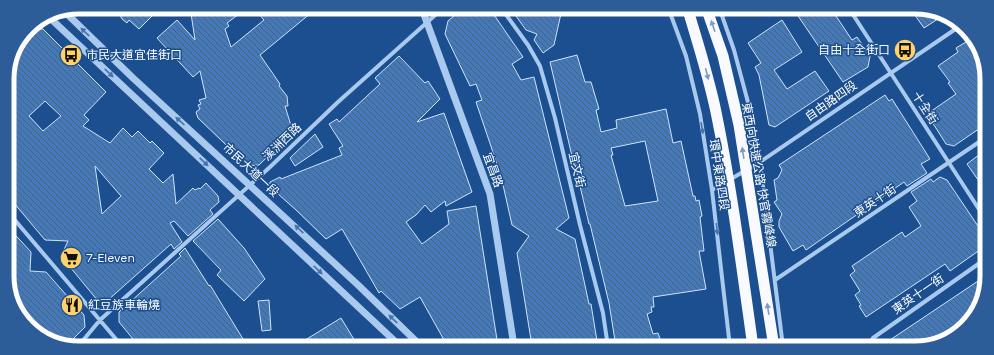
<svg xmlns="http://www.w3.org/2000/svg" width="994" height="355" viewBox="0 0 994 355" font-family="'Space Grotesk','Noto Sans TC',sans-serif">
<defs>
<pattern id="building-back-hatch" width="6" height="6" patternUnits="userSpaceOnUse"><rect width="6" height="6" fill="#4478b7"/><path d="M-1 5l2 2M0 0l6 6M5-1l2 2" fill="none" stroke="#486282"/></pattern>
</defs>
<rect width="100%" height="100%" fill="#1b4f8f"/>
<path fill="url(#building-back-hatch)" stroke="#cfe3fa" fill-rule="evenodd" d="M116 7H147L154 14 139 29 129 20 127 23 122 19Z
M190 7 247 8 227 23 229 26 225 29 231 47 264 20 254 8H317L260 55 280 84 279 86 287 96 288 106H285L293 132 259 165 248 166 198 118 196 112 200 109 198 105 201 104 199 100 206 98 200 71 193 77 157 38 177 20 195 40Z
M462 9H490L523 57 512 64 521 80 534 77 569 218 556 229 575 239 589 304H591L598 347 532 346 517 253 529 236 512 225 501 176 476 102 482 100 476 84 470 86 445 34 448 21Z
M511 9H562L554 45 543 53 534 40 537 34 526 30Z
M794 10H832L852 40 857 37 870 56 868 67 843 82Z
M912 11H938L944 15 924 28Z
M782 20 802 52 774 70 787 89 815 71 829 91 775 127 769 125 759 75 755 67 761 63 748 43Z
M34 29H43L106 92 84 115 89 120 83 126 110 143 123 128 132 137 138 131 150 143 152 141 164 153 149 169 163 183 173 174 176 204 193 188 195 190 199 188 200 189 206 183 218 196 219 202 210 210 213 214 188 236 174 221 170 223 182 242 174 249 171 244 107 301H98L61 256 68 241 45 240 8 196 7 74 14 48ZM45 101 61 116 43 131 29 116ZM95 166 121 196 102 214Z
M971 39 973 41 986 69 983 71 986 77V124L954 146 946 144 927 114 956 94 948 83 950 82 938 66 958 52 956 48Z
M577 55 585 82H591L599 109 596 110 601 132 617 128 616 120 666 109 673 143 681 141 693 196H695L696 201 699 200 702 216 700 217 704 251H699L706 289 653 297 654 307H651L652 312 647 314 653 334 658 333 663 347H616L609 303 590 224H589L575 165H574L550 62ZM645 141 658 201 625 206 611 155H613L611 148Z
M399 56 425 83 428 81 440 99 417 122 444 113 472 192 446 206 445 201 431 212 425 205 416 215 406 222 422 244 449 224 447 211 476 206 498 346H438L444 340 420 297 400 309 381 291 379 293 342 229 326 239 296 210 269 186 270 182 280 177 281 179 342 155 339 148 343 146 329 124 337 119 339 122 380 84 375 78Z
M885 95 889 101 892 99 930 159 921 164 927 173 907 186 904 182 806 250 803 245 793 251 779 227V221L782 214 774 202 777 200 774 180 778 178 782 170 779 165Z
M315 134 323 147 295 166 290 158Z
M985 150V190L967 164Z
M940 177 947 180 984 235V247L950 271 945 264 866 317 859 306 861 305 855 295 860 291 850 275 855 271 852 266 902 232 905 237 921 226 909 207 917 201 911 192 931 179 933 182Z
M218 219 244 248 265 279 244 301 217 275 221 270 193 241Z
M8 227 31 252 30 271 46 272 84 315 85 327 68 344H56L25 323 8 290Z
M185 248 209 286 210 285 243 339 234 345H138L119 322V312L181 256 179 254Z
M984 277 983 299 958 333 919 348H878Z
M269 300 271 330 262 331 258 301Z
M341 318 358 346 297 345Z"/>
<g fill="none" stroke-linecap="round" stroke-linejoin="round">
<path stroke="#a9c9ee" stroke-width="4" d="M502 9 528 45 540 66 555 118 580 225 603 313 608 347
M669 10 686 56 700 114 712 190 730 347
M720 10 734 50 749 106 760 162 783 347
M850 10 984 217
M712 190 760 162 960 26
M8 212 121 345
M775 280 985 138
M80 344 100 320 270 167 338 102 442 9
M867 348 873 338 984 260"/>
<path stroke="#a9c9ee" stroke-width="7" d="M422 9 490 194 514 346
M65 12 133 78 357 284 421 346
M50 18 400 346"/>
<path stroke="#f8faff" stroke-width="11" d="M688 10C698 44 709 78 716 112 732 190 742 269 753 347
M707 10 723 56 739 125 774 347"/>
</g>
<defs><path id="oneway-solid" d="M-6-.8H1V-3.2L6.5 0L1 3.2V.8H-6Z"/></defs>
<g fill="#7e9cc1">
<use href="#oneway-solid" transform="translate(713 26) rotate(-109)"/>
<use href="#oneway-solid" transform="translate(707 74) rotate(76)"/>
<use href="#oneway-solid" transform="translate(743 153) rotate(-99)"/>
<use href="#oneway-solid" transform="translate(768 309) rotate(-99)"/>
</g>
<g fill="#4674ac">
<use href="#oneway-solid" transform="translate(85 32) rotate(-136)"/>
<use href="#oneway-solid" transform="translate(109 73) rotate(43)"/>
<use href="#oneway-solid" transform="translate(180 121) rotate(-138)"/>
<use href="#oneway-solid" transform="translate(702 128) rotate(80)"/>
<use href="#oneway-solid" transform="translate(204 162) rotate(43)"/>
<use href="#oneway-solid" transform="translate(299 229) rotate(-137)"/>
<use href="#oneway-solid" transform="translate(717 229) rotate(84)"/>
<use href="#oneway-solid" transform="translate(318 270) rotate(43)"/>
<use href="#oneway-solid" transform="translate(393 319) rotate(-136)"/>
</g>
<defs>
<g id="bus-disc" transform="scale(1.15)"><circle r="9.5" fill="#ffd166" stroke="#1b4f8f"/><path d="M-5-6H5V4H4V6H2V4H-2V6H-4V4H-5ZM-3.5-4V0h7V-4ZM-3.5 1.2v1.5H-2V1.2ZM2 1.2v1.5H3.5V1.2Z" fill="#111"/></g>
<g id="supermarket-disc" transform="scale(1.15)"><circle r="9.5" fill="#ffd166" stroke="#1b4f8f"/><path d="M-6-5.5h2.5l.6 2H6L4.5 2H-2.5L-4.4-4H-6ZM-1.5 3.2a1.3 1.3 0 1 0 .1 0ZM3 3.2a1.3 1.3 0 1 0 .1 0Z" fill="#111"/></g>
<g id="restaurant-disc" transform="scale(1.15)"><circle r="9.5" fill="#ffd166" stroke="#1b4f8f"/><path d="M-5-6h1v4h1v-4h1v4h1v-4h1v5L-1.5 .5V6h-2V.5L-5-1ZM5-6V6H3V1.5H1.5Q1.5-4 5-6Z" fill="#111"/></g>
</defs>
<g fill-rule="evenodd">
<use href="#bus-disc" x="905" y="50"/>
<use href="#bus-disc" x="71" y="55"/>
<use href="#supermarket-disc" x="71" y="258"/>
<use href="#restaurant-disc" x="72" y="305"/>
</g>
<g text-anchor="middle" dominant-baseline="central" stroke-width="3" stroke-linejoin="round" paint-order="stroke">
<g font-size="12" fill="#fff" stroke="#1b4f8f" text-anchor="start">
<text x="890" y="50" text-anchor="end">自由十全街口</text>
<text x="86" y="55">市民大道宜佳街口</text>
<text x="86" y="258">7-Eleven</text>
<text x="88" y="305">紅豆族車輪燒</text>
</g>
<g font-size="12" fill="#fff" stroke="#1b4f8f">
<text transform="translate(831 101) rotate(-35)">自由路四段</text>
<text transform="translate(925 108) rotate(57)">十全街</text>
<text transform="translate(282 142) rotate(-44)">溪洲西路</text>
<text transform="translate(251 170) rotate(43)">市民大道一段</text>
<text transform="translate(493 170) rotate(70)">宜昌路</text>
<text transform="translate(577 170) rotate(77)">宜文街</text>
<text transform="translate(719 175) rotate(81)">環中東路四段</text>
<text transform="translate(759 175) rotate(80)">東西向快速公路 快官霧峰線</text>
<text transform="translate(875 201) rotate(-34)">東英十街</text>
<text transform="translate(918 294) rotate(-35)">東英十一街</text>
</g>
</g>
<path d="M0 0H994V355H0ZM79 14H915A65 65 0 0 1 980 79V276A65 65 0 0 1 915 341H79A65 65 0 0 1 14 276V79A65 65 0 0 1 79 14Z" fill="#2d5d98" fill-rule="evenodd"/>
<path fill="none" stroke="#fff" stroke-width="5" d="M79 14H915A65 65 0 0 1 980 79V276A65 65 0 0 1 915 341H79A65 65 0 0 1 14 276V79A65 65 0 0 1 79 14Z"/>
</svg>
